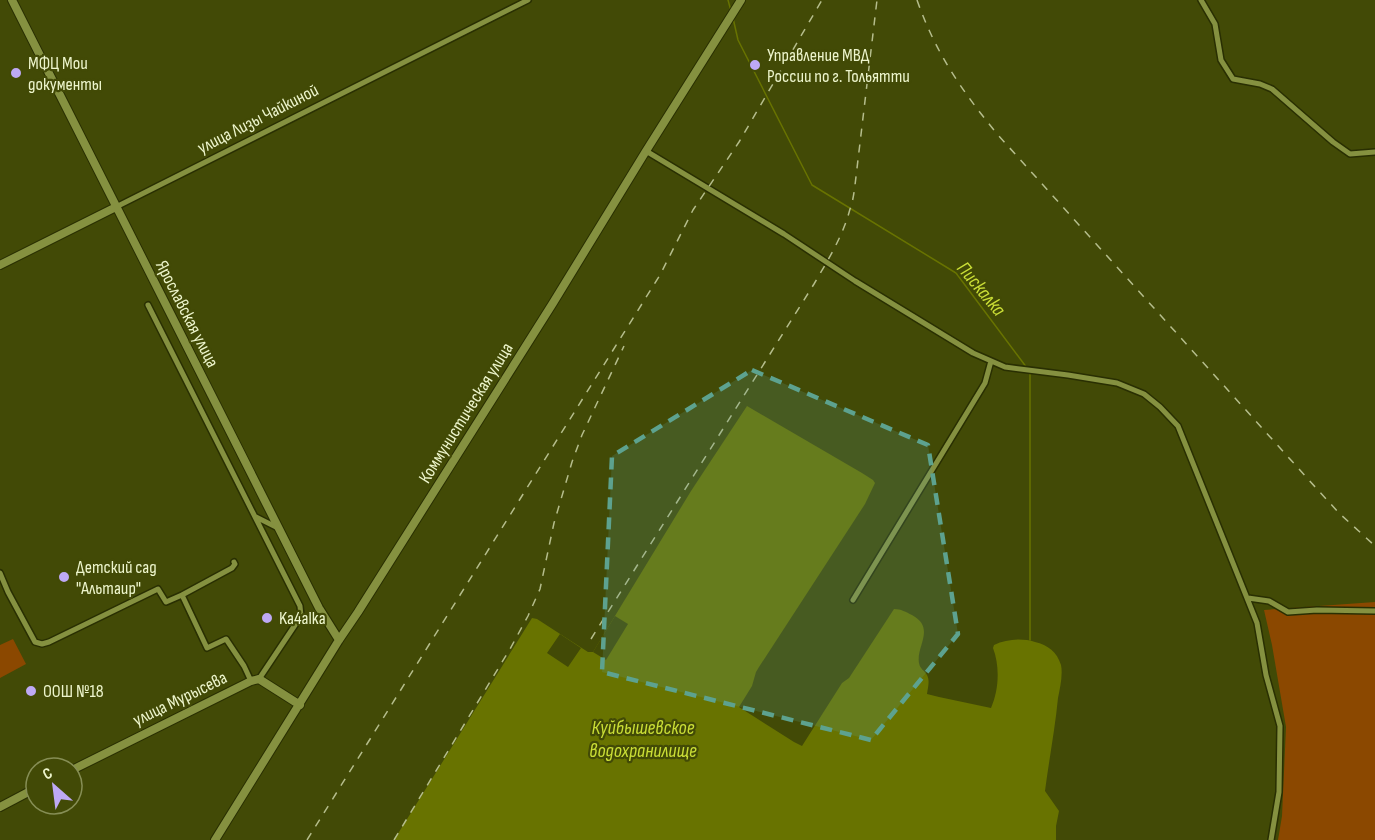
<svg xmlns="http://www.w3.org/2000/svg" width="1375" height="840" viewBox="0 0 1375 840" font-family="'Sofia Sans Condensed',sans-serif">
<rect width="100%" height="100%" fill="#424a06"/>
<path fill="#8b4800" d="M1375 602V840H1278L1282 816 1286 727 1272 645 1264 610Z
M13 639 26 664 0 678V645Z"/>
<path fill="#687300" d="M747 406 862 473 873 480 875 483 865 504 759 667 756 672 752 686 739 707 794 742 802 746 842 683 849 678 894 609C901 609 906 612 912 615 936 628 916 646 919 663 920 669 924 670 927 675 930 681 928 687 927 694L939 697 991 708C999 690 1000 666 993 648L994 645C1007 639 1022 638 1035 642 1048 645 1057 652 1061 665 1063 675 1060 688 1058 698 1055 729 1049 760 1045 791L1059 811 1056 826V840H394L532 618 537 619 588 652H593L691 491Z"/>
<path fill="#424a06" d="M615 616 628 624 606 660 593 652Z
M560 634 581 648 568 667 547 653Z"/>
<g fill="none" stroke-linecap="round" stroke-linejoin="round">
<path stroke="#687300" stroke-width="1.5" d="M728 0 731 11
M733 18 738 40 812 185 956 273 1027 368
M1030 640V372"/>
<g stroke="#292f02" stroke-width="8">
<path id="street" d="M1201 0 1215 24 1221 60 1233 79 1260 84 1272 89 1333 142 1350 154 1375 152
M646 151 784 234 855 281 973 353 1005 367 1068 375 1117 383 1144 394 1160 407 1178 426 1257 623 1266 675 1280 726 1279 792 1271 840
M116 207 528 0
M148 305 300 606 301 616 259 679
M256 517 278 528
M0 573 8 592 35 642 42 644 49 642 158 589 166 602 182 595 207 648 226 639 244 666 251 681
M182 595 232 568 235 564 234 562
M1248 598 1269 601 1288 612 1317 610 1375 611
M853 600 985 383 991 361"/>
</g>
<g stroke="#292f02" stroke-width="10">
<path id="secondary" d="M12 0 319 608 339 640
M0 265 116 207
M72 770 251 681 259 679 300 705
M0 807 36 788
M215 840 339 640 358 612 553 303 646 151 741 0"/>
</g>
<use href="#street" stroke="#859140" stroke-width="5"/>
<use href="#secondary" stroke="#859140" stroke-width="8"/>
<path stroke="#b5bd8c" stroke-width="1.5" stroke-dasharray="8 8" stroke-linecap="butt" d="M917 0C936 54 962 91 998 135L1317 489 1339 513 1374 545
M591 639 814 284C828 260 843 236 850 209 853 201 854 193 855 185L877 0
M307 840 660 275 693 210 739 142 822 0
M394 840 510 649 528 616 540 589 554 523 572 462 582 435 624 346"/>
</g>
<path fill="#5da28f" fill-opacity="0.2" stroke="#5da28f" stroke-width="4.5" stroke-dasharray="12 8" stroke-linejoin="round" d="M752 370 928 445 958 634 871 740 602 672 612 456Z"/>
<g fill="#bea9f5" stroke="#424a06" stroke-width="2">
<circle cx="755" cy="65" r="6"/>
<circle cx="16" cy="73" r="6"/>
<circle cx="64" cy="577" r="6"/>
<circle cx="267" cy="618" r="6"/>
<circle cx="31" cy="691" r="6"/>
</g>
<g text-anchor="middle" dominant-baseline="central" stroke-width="4.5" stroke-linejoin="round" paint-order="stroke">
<g font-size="18" fill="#edf5cc" stroke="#424a06" text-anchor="start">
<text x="767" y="55">Управление МВД<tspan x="767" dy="21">России по г. Тольятти</tspan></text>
<text x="28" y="63">МФЦ Мои<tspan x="28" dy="21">документы</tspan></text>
<text x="76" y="567">Детский сад<tspan x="76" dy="21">"Альтаир"</tspan></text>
<text x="279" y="618">Ka4alka</text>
<text x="43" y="691">ООШ №18</text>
</g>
<g font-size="18" fill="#edf5cc" stroke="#424a06">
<text transform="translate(258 119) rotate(-27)">улица Лизы Чайкиной</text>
<text transform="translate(187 314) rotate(63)">Ярославская улица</text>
<text transform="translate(466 413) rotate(-58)">Коммунистическая улица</text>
<text transform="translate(180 699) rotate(-26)">улица Мурысева</text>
</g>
<g font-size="20" font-style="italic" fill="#cade36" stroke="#424a06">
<text transform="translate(981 289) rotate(50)">Пискалка</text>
<text x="643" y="728">Куйбышевское<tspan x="643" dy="23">водохранилище</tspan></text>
</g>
</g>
<g transform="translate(54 786) rotate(332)"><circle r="28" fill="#424a06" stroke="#868e55" stroke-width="1.5"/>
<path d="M0-4.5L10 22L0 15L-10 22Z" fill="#bea9f5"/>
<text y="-9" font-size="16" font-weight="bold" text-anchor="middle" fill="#edf5cc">С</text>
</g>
</svg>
